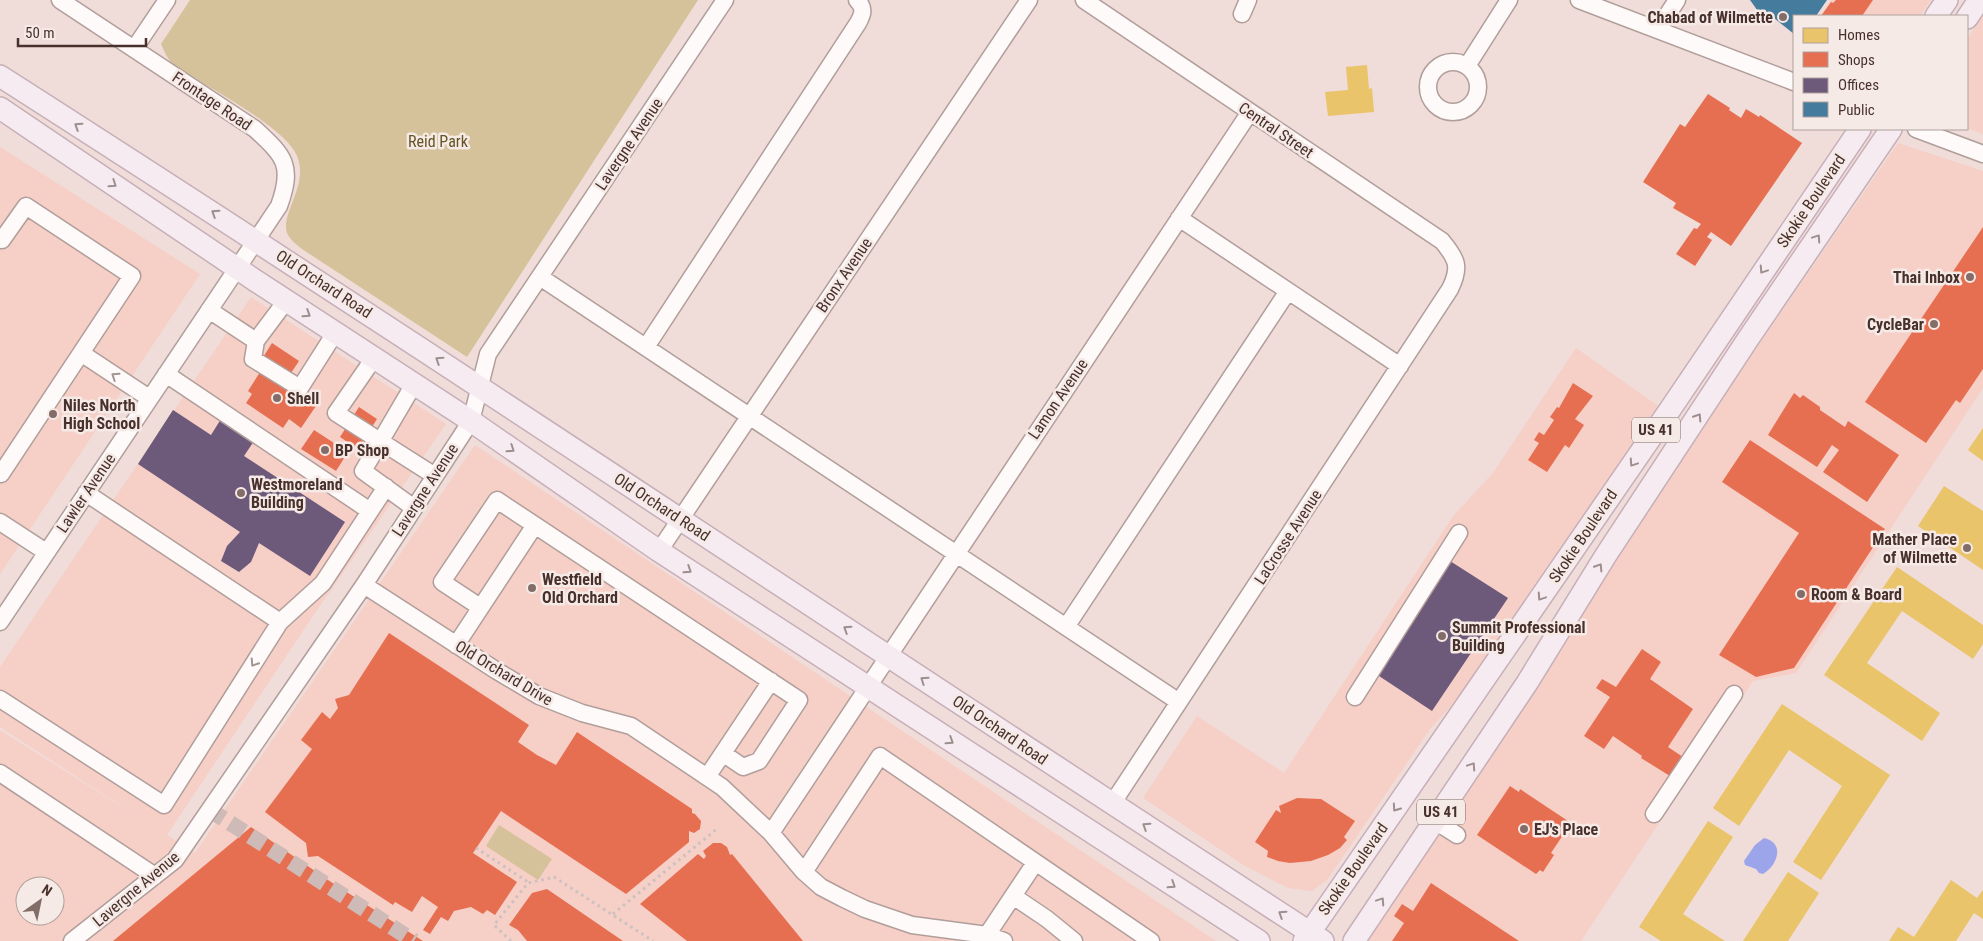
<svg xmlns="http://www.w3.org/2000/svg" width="1983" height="941" viewBox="0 0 1983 941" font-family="'Roboto Condensed',sans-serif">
<rect width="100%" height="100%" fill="#f0dcd8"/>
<path fill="#f6cfc7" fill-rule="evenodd" d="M1831 0H1931L1920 16H1820Z
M1983 15V134L1967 128V39Z
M1898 143 1983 171V388L1796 673 1753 681 1581 941H1367L1715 408Z
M0 147 200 274 0 574Z
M251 297 446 424 315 613 167 835 195 853 475 445 1216 941H0V730L146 822 0 727V667ZM25 886H55V916H25Z
M1576 348 1658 406 1583 520 1460 696 1430 729 1327 880 1312 891 1288 888 1245 866 1143 798 1197 716 1284 773 1454 515 1493 473Z"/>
<path fill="#d6c29a" d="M190 0H698L467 357 302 249C297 245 290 240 287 233 280 213 312 182 295 152 280 126 221 95 195 78 187 73 175 68 170 61 166 56 164 50 161 44Z
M499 825 552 859 538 880 486 846Z"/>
<path fill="#9da5ea" d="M1764 838C1786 843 1777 866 1763 874L1759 873 1756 869 1745 865 1744 861 1755 845Z"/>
<path fill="#e9c46a" d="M1367 65 1369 89 1372 88 1374 112 1328 116 1325 92 1348 90 1346 67Z
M1983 428V461L1968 450Z
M1944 486 1983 511V570L1918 526Z
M1897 567 1983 625V644L1973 659 1902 611 1867 663 1940 713 1922 741 1824 675Z
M1782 704 1890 775 1821 880 1793 862 1842 786 1789 750 1739 826 1713 808Z
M1708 821 1733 837 1683 914 1725 941H1661L1639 927Z
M1788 872 1819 893 1788 941H1743Z
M1951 880 1977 898 1983 890V919L1974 913 1956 941H1889L1898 927 1914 937Z"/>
<path fill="#e76f51" d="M1836 0H1873L1862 16H1821L1831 2 1833 3Z
M1708 94 1730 108 1729 110 1741 118 1746 109 1759 117 1760 115 1802 143 1731 246 1711 232 1707 237 1712 240 1695 266 1676 254 1694 228 1697 229 1701 224 1673 208 1676 203 1643 182 1680 124 1685 127Z
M1983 227V369L1960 403 1956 400 1926 443 1865 402Z
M272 343 299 361 289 376 262 359Z
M262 369 316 406 301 428 289 419 283 428 246 403 252 394 248 391Z
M1573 383 1593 396 1575 419 1584 425 1569 448 1565 445 1547 472 1528 460 1539 443 1534 440 1539 432 1544 435 1554 420 1550 417 1557 407 1559 408Z
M1794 393 1800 398 1803 395 1820 407V410L1845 427 1848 421 1899 455 1867 502 1823 472 1839 450 1832 445 1817 467 1768 435Z
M359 407 377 419 358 449 340 437Z
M314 430 348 452 336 471 301 449Z
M1750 440 1885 529 1794 668 1756 677 1719 655 1799 533 1722 482Z
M389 633 529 725 518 742 537 755 556 765 577 732 692 809V813L695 814 701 821 700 829 694 833 689 831V842L626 894 501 811 473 853 517 882 495 915 487 910 483 914 471 907 454 911 448 921 441 917 430 934 423 930 438 907 422 896 412 912 395 902 393 905 318 856 308 857 306 843 265 812 312 749 301 740 322 712 330 719 338 708 335 699 349 695Z
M1642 649 1661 662 1650 679 1693 709 1668 747 1683 757 1670 776 1641 758 1642 756 1613 736 1604 749 1584 736 1610 697 1596 688 1602 679 1616 687Z
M1510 786 1519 792 1520 789 1571 823 1551 853 1554 855 1543 872 1540 870 1536 874 1477 835Z
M1297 798 1321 799 1355 821 1344 837 1347 840 1340 848 1328 855 1311 861 1290 863 1278 861 1267 857 1268 851 1255 842 1276 810 1281 813 1279 806Z
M251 827 328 880 423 941H113Z
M713 843H721L727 847 730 855 732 854 803 941H687L640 904 698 854 704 859 706 856 703 851Z
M1431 883 1519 941H1392L1404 923 1394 916 1402 904 1413 911Z
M547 889 623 941H527L518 930 509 925 532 893Z"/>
<path fill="#6d597a" d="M173 410 211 435 221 419 254 441 244 456 345 522 310 576 259 543 251 562 239 572 221 561 227 546 240 532 138 464Z
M1450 561 1508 598 1432 711 1376 674Z"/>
<path fill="#457b9d" d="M1750 0H1827L1816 16H1794V34L1769 14 1766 17 1760 14Z"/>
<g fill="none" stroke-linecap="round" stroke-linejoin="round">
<path stroke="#cebab6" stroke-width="16" stroke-dasharray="16 8" stroke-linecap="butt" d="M210 810 414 941"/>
<g stroke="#b19e9a" stroke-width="19">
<path id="minor" d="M1084 0 1442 241C1457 259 1461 267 1450 289L1112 804
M1579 0 1794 82
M1242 14 1248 0
M1658 29 1677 0
M134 49 167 0
M1428 87a25 25 0 1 1 50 0a25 25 0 1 1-50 0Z
M1467 66 1509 0
M1916 129 1983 154
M1179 218 1400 366
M0 238 2 240 26 206 132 276 1 474 0 473
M540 277 1179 702
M209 310 256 341 286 301
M256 341 253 359 300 388 335 333
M646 347 858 23C863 14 865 8 857 0
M81 353 149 398
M374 358 336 413 435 476
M166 374 370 511
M86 493 280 622
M414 508 363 471 414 384
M0 522 46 552
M659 551 1029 0
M364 585 497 671 539 696 582 713 631 726 722 787 771 833 804 872 821 887 842 898 865 909 912 925 987 935 1004 941
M480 607 442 582 497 500 799 700 759 761 743 767 724 754
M0 622 279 206C294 165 284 156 255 129L60 0
M1066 627 1288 291
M456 645 535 525
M1355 697 1459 533
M0 699 164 805 280 622 323 583 386 487
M0 773 155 876
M707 777 771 681
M1654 814 1734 694
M1435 821 1457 835
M771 833 1250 112
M804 872 880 756 1151 941
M1013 896 1047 919 1074 941
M987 935 1035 863
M72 941 175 860 364 585 471 421 488 354 725 0"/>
</g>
<g stroke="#c6afb8" stroke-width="24">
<path id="major" d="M1936 16 1947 0
M1967 18 1979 0
M0 76C444 360 881 654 1323 941
M0 108 256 281 471 421 659 551 1259 941
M1304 941 1669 411 1860 129
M1354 941 1527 683 1606 555 1748 339 1891 129"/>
</g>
<path stroke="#cbc1c0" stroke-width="3" stroke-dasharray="2.5 4" stroke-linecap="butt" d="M476 848 528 882
M613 914 718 828
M511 941 494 925 528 883 554 877 653 941"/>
<use href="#minor" stroke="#fdfaf9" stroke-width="16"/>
<use href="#major" stroke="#f5ebf0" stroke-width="21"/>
</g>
<defs><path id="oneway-chevron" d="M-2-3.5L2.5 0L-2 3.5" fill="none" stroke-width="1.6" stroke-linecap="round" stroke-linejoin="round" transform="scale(1.25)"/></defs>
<g stroke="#9e8e8e">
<use href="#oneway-chevron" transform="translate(78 126) rotate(-147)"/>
<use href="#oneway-chevron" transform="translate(113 184) rotate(34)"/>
<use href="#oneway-chevron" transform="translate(215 213) rotate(-147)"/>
<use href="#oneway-chevron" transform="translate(1817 238) rotate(-56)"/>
<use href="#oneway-chevron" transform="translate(1763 270) rotate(124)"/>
<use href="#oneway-chevron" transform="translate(307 314) rotate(33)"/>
<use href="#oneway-chevron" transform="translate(439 360) rotate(-147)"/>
<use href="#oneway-chevron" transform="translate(1698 417) rotate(-57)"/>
<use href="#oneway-chevron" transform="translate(511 449) rotate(34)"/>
<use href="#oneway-chevron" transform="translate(1633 463) rotate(124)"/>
<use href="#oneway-chevron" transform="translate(1599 567) rotate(-58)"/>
<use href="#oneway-chevron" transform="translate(688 570) rotate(33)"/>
<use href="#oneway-chevron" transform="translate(1541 597) rotate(124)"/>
<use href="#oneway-chevron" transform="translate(847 629) rotate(-147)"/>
<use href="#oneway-chevron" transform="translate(924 680) rotate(-146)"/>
<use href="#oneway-chevron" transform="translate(950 741) rotate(33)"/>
<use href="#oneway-chevron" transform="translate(1472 766) rotate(-56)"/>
<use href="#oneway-chevron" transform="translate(1396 808) rotate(125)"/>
<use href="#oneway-chevron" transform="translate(1146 826) rotate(-147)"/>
<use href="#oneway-chevron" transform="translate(1172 885) rotate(33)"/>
<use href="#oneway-chevron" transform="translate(1381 901) rotate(-56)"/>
<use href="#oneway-chevron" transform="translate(1282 914) rotate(-147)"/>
</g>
<g stroke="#a29692">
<use href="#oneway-chevron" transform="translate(115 376) rotate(-146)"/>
<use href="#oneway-chevron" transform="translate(254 663) rotate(123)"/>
</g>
<g fill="#836d68" stroke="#f6eae7" stroke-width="2">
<circle cx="1783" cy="17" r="5"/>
<circle cx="1970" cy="277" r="5"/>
<circle cx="1934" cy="324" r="5"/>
<circle cx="277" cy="398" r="5"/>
<circle cx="53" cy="414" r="5"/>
<circle cx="325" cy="450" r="5"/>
<circle cx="241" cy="493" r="5"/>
<circle cx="1967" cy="548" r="5"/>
<circle cx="532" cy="588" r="5"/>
<circle cx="1801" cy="594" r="5"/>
<circle cx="1442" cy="636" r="5"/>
<circle cx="1524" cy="829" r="5"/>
</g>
<g text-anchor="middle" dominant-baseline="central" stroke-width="5" stroke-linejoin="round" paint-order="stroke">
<g fill="#f6eae7" stroke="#7c6864" stroke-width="1">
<rect x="1632" y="417.5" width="48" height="25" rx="4"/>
<rect x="1417" y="799.5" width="48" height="25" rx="4"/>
</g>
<g font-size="15" font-weight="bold" fill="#48312c">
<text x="1656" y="430">US 41</text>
<text x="1441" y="812">US 41</text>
</g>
<g font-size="16" font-weight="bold" fill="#48312c" stroke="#f6eae7" text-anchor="start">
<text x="1773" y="17" text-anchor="end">Chabad of Wilmette</text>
<text x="1960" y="277" text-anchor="end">Thai Inbox</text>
<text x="1924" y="324" text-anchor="end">CycleBar</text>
<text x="287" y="398">Shell</text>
<text x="63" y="405">Niles North<tspan x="63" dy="18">High School</tspan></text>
<text x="335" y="450">BP Shop</text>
<text x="251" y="484">Westmoreland<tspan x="251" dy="18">Building</tspan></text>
<text x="1957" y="539" text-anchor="end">Mather Place<tspan x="1957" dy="18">of Wilmette</tspan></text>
<text x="542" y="579">Westfield<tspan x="542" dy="18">Old Orchard</tspan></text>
<text x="1811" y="594">Room &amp; Board</text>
<text x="1452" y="627">Summit Professional<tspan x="1452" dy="18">Building</tspan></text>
<text x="1534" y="829">EJ's Place</text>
</g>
<g font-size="16" fill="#48312c" stroke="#f6eae7">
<text transform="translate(212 101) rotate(34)">Frontage Road</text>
<text transform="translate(1276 130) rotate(34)">Central Street</text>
<text transform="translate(629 144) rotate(-56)">Lavergne Avenue</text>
<text transform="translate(1811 201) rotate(-56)">Skokie Boulevard</text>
<text transform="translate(844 275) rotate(-56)">Bronx Avenue</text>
<text transform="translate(324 284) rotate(33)">Old Orchard Road</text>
<text transform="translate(1058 399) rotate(-56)">Lamon Avenue</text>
<text transform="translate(425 490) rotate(-57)">Lavergne Avenue</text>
<text transform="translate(86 493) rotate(-56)">Lawler Avenue</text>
<text transform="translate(662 507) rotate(33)">Old Orchard Road</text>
<text transform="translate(1583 536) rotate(-56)">Skokie Boulevard</text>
<text transform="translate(1288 537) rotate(-57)">LaCrosse Avenue</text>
<text transform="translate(504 673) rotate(31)">Old Orchard Drive</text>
<text transform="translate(1000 730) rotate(34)">Old Orchard Road</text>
<text transform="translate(1353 869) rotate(-55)">Skokie Boulevard</text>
<text transform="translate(136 889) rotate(-40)">Lavergne Avenue</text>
</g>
<g font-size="16" fill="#635422" stroke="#f6eae7">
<text x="438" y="141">Reid Park</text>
</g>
</g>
<rect x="1793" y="15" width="175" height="115" fill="#f6eae7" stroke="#b0a09c"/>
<rect x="1803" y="28" width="25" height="15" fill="#e9c46a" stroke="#b0a09c"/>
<text x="1838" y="40" font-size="15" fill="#48312c">Homes</text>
<rect x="1803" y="52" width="25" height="15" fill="#e76f51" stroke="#b0a09c"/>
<text x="1838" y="65" font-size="15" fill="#48312c">Shops</text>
<rect x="1803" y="78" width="25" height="15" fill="#6d597a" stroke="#b0a09c"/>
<text x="1838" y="90" font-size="15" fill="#48312c">Offices</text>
<rect x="1803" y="102" width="25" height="15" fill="#457b9d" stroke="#b0a09c"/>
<text x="1838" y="115" font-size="15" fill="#48312c">Public</text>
<g transform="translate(40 901) rotate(33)"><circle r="24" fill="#f6eae7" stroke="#b0a09c"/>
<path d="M0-4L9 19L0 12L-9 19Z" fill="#836d68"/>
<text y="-8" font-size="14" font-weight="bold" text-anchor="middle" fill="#48312c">N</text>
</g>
<path d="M18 38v8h128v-8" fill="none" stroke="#48312c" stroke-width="2.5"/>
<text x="25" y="38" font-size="15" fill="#48312c" stroke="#f6eae7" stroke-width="4" paint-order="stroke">50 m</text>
</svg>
